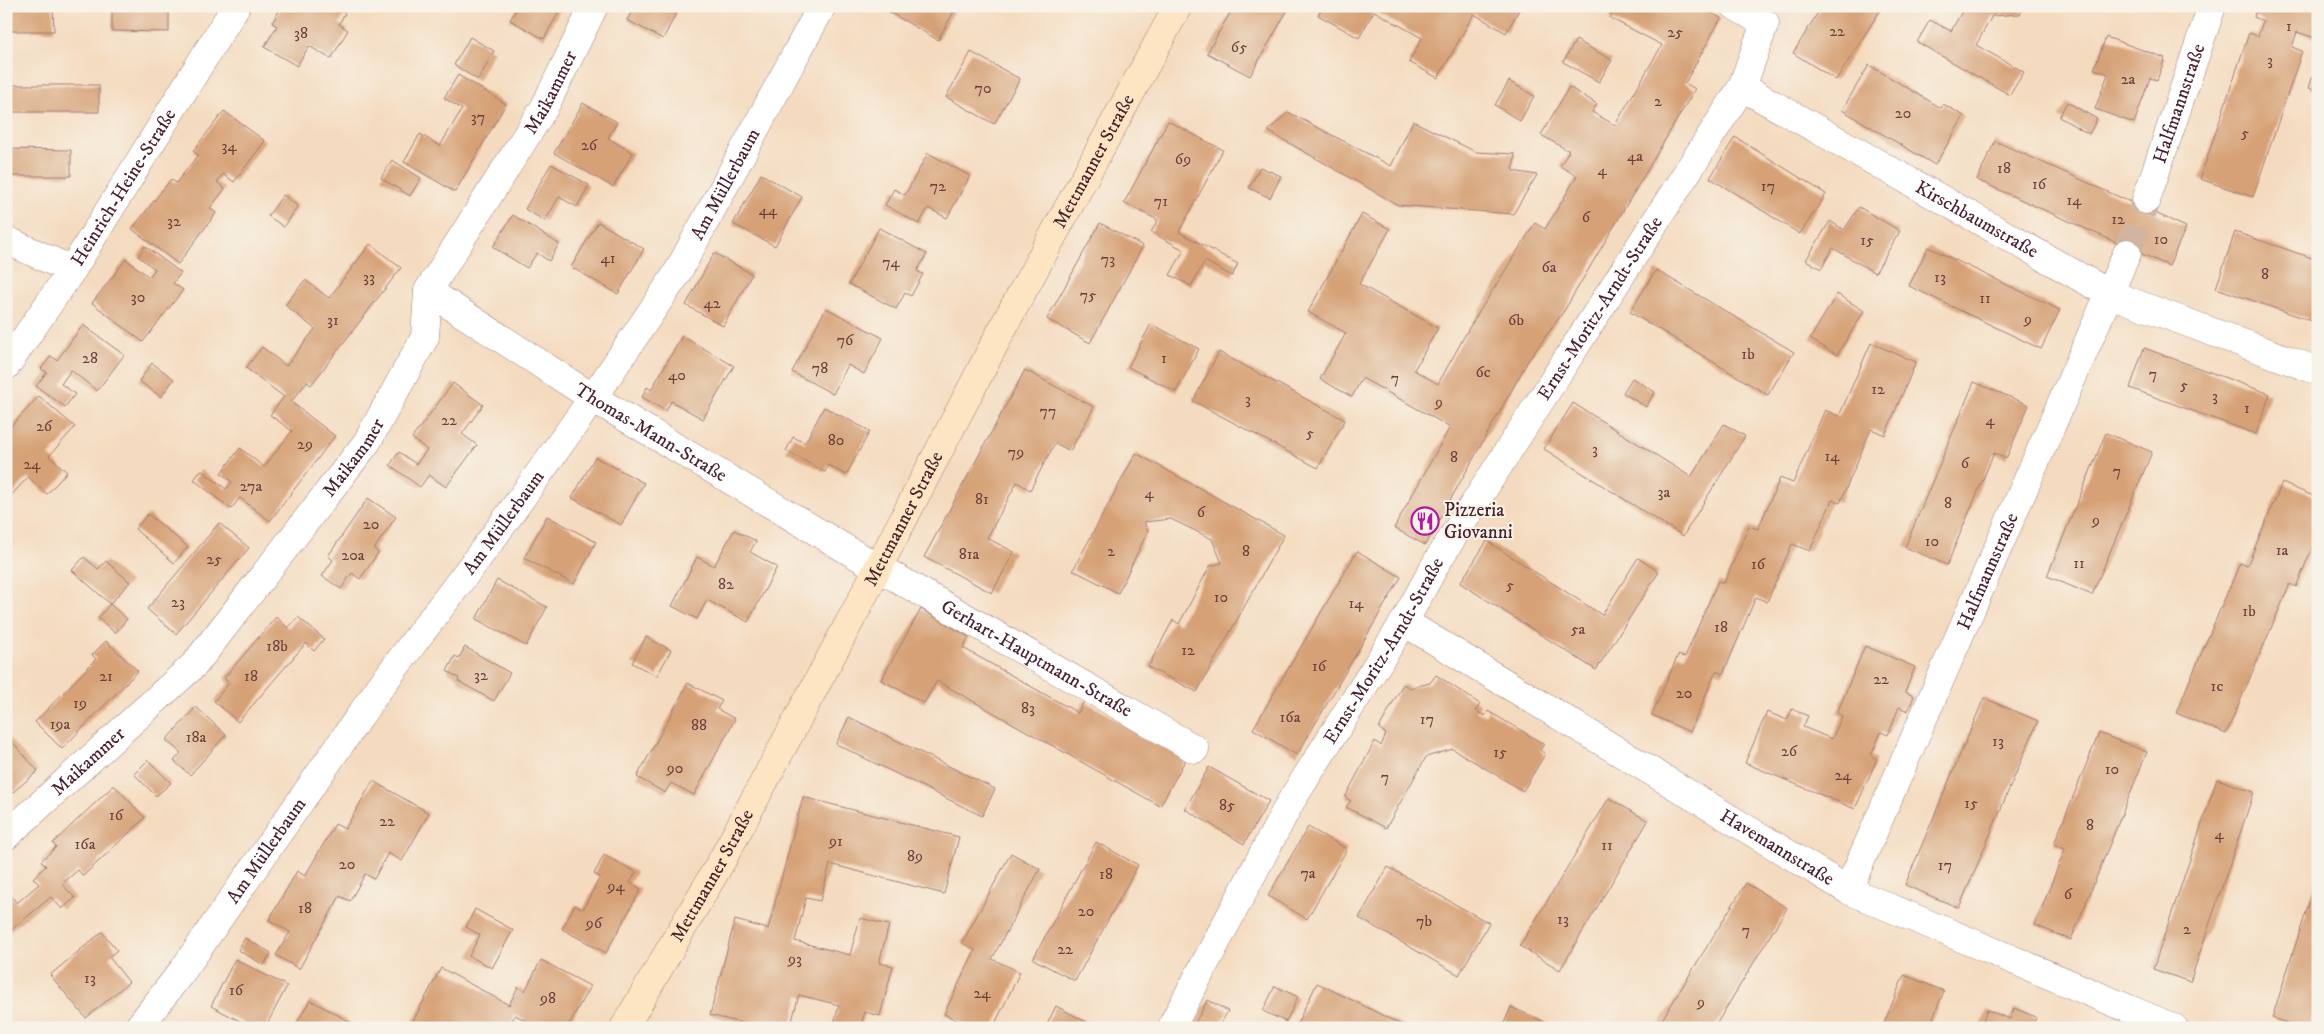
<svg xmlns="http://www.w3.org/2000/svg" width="2324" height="1034" viewBox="0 0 2324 1034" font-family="'IM FELL DW Pica',serif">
<rect width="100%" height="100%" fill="#f7f3e8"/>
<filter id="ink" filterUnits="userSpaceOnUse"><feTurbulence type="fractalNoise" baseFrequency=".02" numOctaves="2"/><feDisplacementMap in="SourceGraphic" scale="10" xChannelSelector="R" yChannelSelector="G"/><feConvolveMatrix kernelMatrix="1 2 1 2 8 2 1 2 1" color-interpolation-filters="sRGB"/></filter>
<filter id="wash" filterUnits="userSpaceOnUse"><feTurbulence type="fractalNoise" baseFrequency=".0096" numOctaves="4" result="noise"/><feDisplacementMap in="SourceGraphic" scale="20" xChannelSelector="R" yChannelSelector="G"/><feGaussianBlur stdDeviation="1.12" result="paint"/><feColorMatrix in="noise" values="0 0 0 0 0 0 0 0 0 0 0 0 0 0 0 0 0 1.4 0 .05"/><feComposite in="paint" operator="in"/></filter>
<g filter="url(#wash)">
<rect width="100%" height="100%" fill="#f4dbbf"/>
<g id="blocks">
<path fill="#d6a176" d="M6 6H53L54 31H6Z
M112 6H169V32L112 31Z
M282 6H332L345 13 339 24 348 30 331 59 309 46 297 66 264 47 277 26 272 23Z
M518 6H562L544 39 510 20Z
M635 6H680L663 39 627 20Z
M885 6H957L938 40 884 9Z
M1234 6H1279L1287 11 1250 76 1207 53Z
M1323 6H1521L1506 33 1474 14 1438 78 1409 62 1422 38 1374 11 1359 38 1318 15Z
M1616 6H1698L1721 18 1685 83 1695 89 1564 311 1528 361 1425 545 1394 528 1450 427 1362 378 1352 397 1320 379 1346 333 1308 312 1362 214 1390 229 1359 284 1438 328 1414 370 1438 384 1469 328 1535 223 1545 229 1577 176 1560 166 1569 151 1541 135 1569 87 1597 104 1592 112 1615 125 1662 45 1610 18Z
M1822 6H1877L1881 9 1836 80 1793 53Z
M1965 6H2024L2020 14 1992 16 1976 45 2024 72 2010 95 1917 42 1930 20 1951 31Z
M2257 6H2318V39L2297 32 2292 47 2302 51 2253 197 2200 179 2249 33 2258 36 2263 21 2254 17Z
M470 37 494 51 478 80 454 65Z
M2106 37 2165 58 2157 80 2150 78 2134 123 2095 109 2108 74 2094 69Z
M1576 40 1612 60 1599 82 1563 62Z
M971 52 1020 79 994 124 946 97Z
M1869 65 1941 108 1943 104 1964 116 1935 165 1842 110Z
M2314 72 2318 73V91L2309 88Z
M458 75 506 104 455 192 404 162 420 134 440 146 462 109 444 98Z
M1509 81 1534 96 1520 121 1495 105Z
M6 85H99V112H6Z
M2067 102 2097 119 2089 134 2059 117Z
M583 103 617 122 608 138 633 153 613 187 554 153Z
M224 111 265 141 234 182 223 174 217 182 225 189 210 208 216 213 178 264 132 229 171 179 176 183 198 155 193 151Z
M1288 112 1391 166 1413 121 1476 152 1515 154 1513 171 1537 175 1513 214 1398 205 1268 131Z
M1168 121 1223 150 1179 232 1238 264 1232 276 1205 261 1191 286 1170 275 1184 250 1151 232 1158 220 1124 203Z
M1735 137 1826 194 1800 234 1710 178Z
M1995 141 2186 227 2169 266 1977 180Z
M6 149 71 150V176H6Z
M928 153 970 176 947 218 928 208 919 224 885 205 894 189 905 195Z
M392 160 421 178 410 196 381 178Z
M551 164 589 185 577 207 559 197 545 221 525 209Z
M1260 167 1281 176 1270 198 1249 188Z
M761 174 802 197 775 246 733 224Z
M283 195 298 206 284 227 268 216Z
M1859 207 1900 231 1875 273 1833 248 1821 269 1806 260 1830 221 1844 230Z
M513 215 559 244 549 261 537 253 527 268 493 247Z
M598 222 644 249 618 294 571 267Z
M1100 223 1143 246 1090 343 1047 319Z
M879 228 927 254 917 271 923 274 911 296 905 293 896 309 849 284Z
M2235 232 2318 260V323L2216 288Z
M370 244 401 268 311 385 307 382 291 402 335 436 270 521 240 498 231 509 194 480 201 470 226 489 232 482 221 473 240 448 264 467 292 431 270 415 284 397 246 368 262 347 286 366 315 329 285 305 305 280 329 298Z
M145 246 181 273 173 283 183 290 143 342 92 303 126 259 149 277 155 269 138 256Z
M1928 247 2060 310 2041 349 1909 286Z
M714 253 752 274 723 326 686 305Z
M1656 270 1794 352 1768 395 1630 312Z
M1837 294 1864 311 1837 355 1810 339Z
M826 308 883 338 864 374 848 365 833 394 792 372Z
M1151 324 1199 349 1176 392 1128 367Z
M83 325 124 355 97 391 71 370 61 384 75 394 65 407 36 386 47 372 41 369 51 356 57 360Z
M682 336 734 366 703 419 671 401 666 411 642 397 647 387 651 390Z
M1871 343 1916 362 1885 435 1871 429 1840 503 1832 500 1810 551 1792 544 1767 602 1756 597 1723 674 1716 671 1690 732 1652 715 1678 655 1685 657 1718 581 1724 583 1749 526 1758 529 1780 478 1793 483 1825 410 1839 416Z
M2144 348 2270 394 2256 434 2130 388Z
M1219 352 1345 420 1318 468 1193 401Z
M152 363 174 379 161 397 139 381Z
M1025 370 1094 407 1070 451 1055 443 1030 490 1017 482 987 538 1014 552 992 593 924 557Z
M1632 378 1655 392 1646 407 1623 393Z
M1974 382 2029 405 2006 459 1994 453 1947 565 1905 547Z
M453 383 483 405 462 434 477 445 446 487 429 475 420 487 390 465 399 452 416 464 427 450 412 438Z
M39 396 75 427 49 456 67 472 47 494 28 477 6 501V432Z
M1573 403 1691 477 1724 424 1745 436 1683 536 1544 449Z
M824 407 870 431 846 475 828 465 825 472 786 451 793 437 805 443Z
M2106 433 2152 452 2092 595 2047 576Z
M1136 453 1284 535 1197 692 1148 667 1173 620 1179 624 1210 566 1222 563 1212 539 1171 519 1144 522 1148 531 1118 593 1073 570Z
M595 457 644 483 621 525 572 498Z
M2282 483 2318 498V534L2296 587 2290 584 2226 734 2176 713 2240 563 2247 566Z
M368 498 396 517 374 549 378 553 360 579 352 573 341 589 322 576 333 560 328 556Z
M148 514 188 547 174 563 135 529Z
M547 516 596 542 574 584 524 558Z
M219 523 249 548 176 634 147 609Z
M734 530 756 541 750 552 777 567 748 622 707 600 697 619 672 606 697 557 714 566Z
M1487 541 1602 615 1638 558 1659 572 1596 670 1460 583Z
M1357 551 1401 577 1297 755 1253 729Z
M84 557 98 569 106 561 130 582 110 604 72 570Z
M497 580 547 607 526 646 476 619Z
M110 604 127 619 115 633 98 618Z
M921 609 969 637 963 648 1078 713 1084 701 1186 759 1160 806 937 681 924 703 881 680Z
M276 617 288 628 298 617 324 639 314 651 306 643 238 722 214 701 229 683 224 678Z
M646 637 671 650 657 676 632 663Z
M106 641 138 671 62 749 35 722 96 659 92 655Z
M1865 646 1915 667 1905 692 1914 696 1908 711 1899 707 1888 735 1881 732 1871 756 1877 759 1855 809 1745 763 1767 712 1787 720 1792 709 1808 716 1803 727 1832 739 1842 716 1837 713Z
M465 647 510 673 494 701 458 681 459 678 447 671 455 656 459 658Z
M1436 675 1480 704 1476 711 1485 716 1488 711 1544 744 1540 750 1545 754 1523 791 1453 749 1426 757 1386 828 1346 807 1351 801 1345 797 1375 741 1381 746 1386 734 1379 728 1403 684 1410 688 1430 683Z
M688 683 722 701 717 709 735 719 694 795 671 783 665 793 637 777Z
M1984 698 2038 721 1959 908 1905 885Z
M196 707 226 735 190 775 174 761 181 753 166 740Z
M849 717 995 789 982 816 836 744Z
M2099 733 2147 752 2071 940 2035 925 2065 849 2054 844Z
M6 735 38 771 6 798Z
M148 760 171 783 156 796 134 774Z
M1209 767 1269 801 1244 844 1185 809Z
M2217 779 2254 792 2190 982 2153 969Z
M373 781 429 813 402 861 388 853 374 879 365 874 350 901 340 896 299 969 276 955 290 932 269 920 297 871 305 876 335 824 345 829Z
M114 785 145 818 83 876 78 870 62 884 75 898 62 909 51 897 6 934V890L17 903 39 884 33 878 46 866 41 861 56 847 53 843Z
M803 797 959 837 944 894 830 864 820 901 806 898 795 941 850 955 860 918 889 925 879 963 893 966 880 1016 865 1012 860 1028H833L839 1005 799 995 790 1028H761L710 1015 735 920 768 929Z
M1609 798 1648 821 1560 970 1520 946Z
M1308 827 1347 849 1307 919 1268 896Z
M1096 842 1138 865 1075 981 1033 959Z
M1011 853 1040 869 992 959 1020 972 993 1028H973L944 1014 975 950 962 943Z
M604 855 636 872 630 883 641 889 606 953 562 929 575 905 583 909 600 877 594 874Z
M1388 867 1489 923 1459 975 1359 918Z
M2317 878 2318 1000 2309 1028H2302L2272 1018Z
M1746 883 1787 908 1714 1028H1657Z
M475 909 513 930 492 968 469 956 480 935 466 927Z
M102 932 117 950 109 957 129 982 86 1018 50 975Z
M245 938 271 953 264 965 238 950Z
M235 959 287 986 265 1028H253L211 1006Z
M541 960 590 986 567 1028H540L515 1015 508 1028H425L413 1021 441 968 509 1005 518 987 525 991Z
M1904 975 1944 991 1929 1028H1882Z
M1317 983 1350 999 1408 1028H1295Z
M1275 986 1298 997 1286 1022 1263 1011Z
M310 1000 336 1014 360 1028H294Z
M1208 1000 1228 1011 1218 1028H1192Z
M1056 1006 1098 1028H1045Z
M1511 1007 1558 1028H1502Z
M2014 1008 2036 1017 2032 1028H1980L1987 1010 2010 1019Z"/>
</g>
</g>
<g filter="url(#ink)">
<use href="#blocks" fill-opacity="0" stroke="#9f7d75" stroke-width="1"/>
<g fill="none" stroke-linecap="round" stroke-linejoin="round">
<path stroke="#d2b5a1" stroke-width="28" stroke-dasharray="28 14" stroke-linecap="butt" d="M2127 253 2146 200"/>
<g stroke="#9f7d75" stroke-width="29">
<g id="street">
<path id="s1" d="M1735 6 1765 23 1742 87 2110 294 2318 371"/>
<path id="s2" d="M2146 200 2212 6"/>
<path d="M6 240 72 270"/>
<path id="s3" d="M428 291 593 398 851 552 1195 749"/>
<path id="s4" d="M6 366 72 270 236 6"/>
<path id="s5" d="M1404 622 1848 890 2174 1028"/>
<path id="s6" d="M6 836 195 664 367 442 425 337 428 291 544 108 594 6"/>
<path id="s7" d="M1848 890 2127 253"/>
<path id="s8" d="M1173 1024 1291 801 1404 622 1438 560 1742 87"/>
<path id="s9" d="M138 1028 183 970 380 687 492 539 593 398 676 275 822 6"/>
</g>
</g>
<g stroke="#9f7d75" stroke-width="29">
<g id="secondary">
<path id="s10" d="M624 1028 721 862 856 610 1007 320 1178 6"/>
</g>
</g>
<use href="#street" stroke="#fff" stroke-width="28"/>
<use href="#secondary" stroke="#fde5c4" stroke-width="28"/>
</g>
</g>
<defs>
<g id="restaurant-ring" transform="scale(1.4375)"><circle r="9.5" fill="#f7f3e8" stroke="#b5179e" stroke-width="1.5"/><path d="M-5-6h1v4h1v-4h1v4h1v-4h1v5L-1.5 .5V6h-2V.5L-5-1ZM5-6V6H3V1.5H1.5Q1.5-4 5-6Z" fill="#b5179e"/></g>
</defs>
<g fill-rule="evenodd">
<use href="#restaurant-ring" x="1425" y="521"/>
</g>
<g text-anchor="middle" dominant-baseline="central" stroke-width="4" stroke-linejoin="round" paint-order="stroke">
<g font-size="16" fill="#6d403e">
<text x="2289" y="26">1</text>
<text x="1837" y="31">22</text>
<text x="1675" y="32">25</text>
<text x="301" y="33">38</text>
<text x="1239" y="47">65</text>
<text x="2270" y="60">3</text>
<text x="2128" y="79">2a</text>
<text x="983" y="88">70</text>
<text x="1658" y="101">2</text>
<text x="1903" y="113">20</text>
<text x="478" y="117">37</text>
<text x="2245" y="133">5</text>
<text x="589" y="145">26</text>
<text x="229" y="146">34</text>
<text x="1635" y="156">4a</text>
<text x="1183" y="159">69</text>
<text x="2004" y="168">18</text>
<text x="1602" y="170">4</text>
<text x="2039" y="184">16</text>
<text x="938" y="186">72</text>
<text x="1768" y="186">17</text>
<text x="2074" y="200">14</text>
<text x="1161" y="201">71</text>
<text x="768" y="210">44</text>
<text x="1586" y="217">6</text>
<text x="2118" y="219">12</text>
<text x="174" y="221">32</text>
<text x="2161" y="239">10</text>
<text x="1867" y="240">15</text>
<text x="608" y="258">41</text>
<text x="1108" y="259">73</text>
<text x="891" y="262">74</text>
<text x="1549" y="267">6a</text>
<text x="2265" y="274">8</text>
<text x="369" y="277">33</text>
<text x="1940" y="277">13</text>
<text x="1088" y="295">75</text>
<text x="138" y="297">30</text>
<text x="1985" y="298">11</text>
<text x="712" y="303">42</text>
<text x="2028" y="319">9</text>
<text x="333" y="320">31</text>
<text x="1516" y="320">6b</text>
<text x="845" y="340">76</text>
<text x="1748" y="354">1b</text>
<text x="90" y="358">28</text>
<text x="1164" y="358">1</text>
<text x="820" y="368">78</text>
<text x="1483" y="372">6c</text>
<text x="2153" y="374">7</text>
<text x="677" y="375">40</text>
<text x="1395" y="378">7</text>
<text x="2184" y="385">5</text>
<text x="1878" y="389">12</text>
<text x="2215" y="396">3</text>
<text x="1248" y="399">3</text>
<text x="1439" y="402">9</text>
<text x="2247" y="408">1</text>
<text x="1048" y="411">77</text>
<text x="449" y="420">22</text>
<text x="1990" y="420">4</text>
<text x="44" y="426">26</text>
<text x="1310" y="433">5</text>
<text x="836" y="440">80</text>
<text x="305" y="444">29</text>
<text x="1595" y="449">3</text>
<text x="1016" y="452">79</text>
<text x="1832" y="456">14</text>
<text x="1454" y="457">8</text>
<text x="1965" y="463">6</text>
<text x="32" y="464">24</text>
<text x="2117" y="471">7</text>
<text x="251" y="486">27a</text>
<text x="1664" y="492">3a</text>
<text x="1149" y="493">4</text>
<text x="982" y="499">81</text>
<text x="1948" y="503">8</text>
<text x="1201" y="512">6</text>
<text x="2096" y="520">9</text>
<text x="371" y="524">20</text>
<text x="1932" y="541">10</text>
<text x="2282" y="550">1a</text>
<text x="1111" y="551">2</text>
<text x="1246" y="551">8</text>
<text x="969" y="554">81a</text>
<text x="353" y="555">20a</text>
<text x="214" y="559">25</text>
<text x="2079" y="563">11</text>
<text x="1758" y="564">16</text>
<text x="726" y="584">82</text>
<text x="1510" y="585">5</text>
<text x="1221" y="597">10</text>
<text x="178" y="602">23</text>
<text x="1356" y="603">14</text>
<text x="2249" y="611">1b</text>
<text x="1721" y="627">18</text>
<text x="1578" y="629">5a</text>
<text x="277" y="646">18b</text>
<text x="1188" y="650">12</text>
<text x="1319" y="666">16</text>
<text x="481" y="675">32</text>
<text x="106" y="676">21</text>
<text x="251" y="676">18</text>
<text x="1881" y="679">22</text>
<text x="2217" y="686">1c</text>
<text x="1684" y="693">20</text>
<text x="80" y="703">19</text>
<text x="1028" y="708">83</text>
<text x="1290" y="717">16a</text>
<text x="1427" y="719">17</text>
<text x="60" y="724">19a</text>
<text x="699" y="725">88</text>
<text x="196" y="737">18a</text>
<text x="1998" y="741">13</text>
<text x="1789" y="751">26</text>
<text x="1500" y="752">15</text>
<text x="675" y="768">90</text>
<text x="2112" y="769">10</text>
<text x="1843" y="775">24</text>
<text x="1385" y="777">7</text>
<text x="1971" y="803">15</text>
<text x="1227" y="805">85</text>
<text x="116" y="815">16</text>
<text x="387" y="821">22</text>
<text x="2090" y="825">8</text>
<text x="2219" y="834">4</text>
<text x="836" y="841">91</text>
<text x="85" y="844">16a</text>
<text x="1607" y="845">11</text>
<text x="915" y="856">89</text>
<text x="347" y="864">20</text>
<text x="1945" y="865">17</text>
<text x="1308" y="873">7a</text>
<text x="1106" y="874">18</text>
<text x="616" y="886">94</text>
<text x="2068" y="894">6</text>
<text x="305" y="908">18</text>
<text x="1086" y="911">20</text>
<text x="1563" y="919">13</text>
<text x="1424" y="921">7b</text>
<text x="594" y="923">96</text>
<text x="2187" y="929">2</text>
<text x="1746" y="930">7</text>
<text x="1065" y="949">22</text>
<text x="795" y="959">93</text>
<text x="90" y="978">13</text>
<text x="236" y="990">16</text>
<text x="982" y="993">24</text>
<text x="548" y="998">98</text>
<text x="1701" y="1002">9</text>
</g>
<g font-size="19" fill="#4a1f2b" stroke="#f7f3e8">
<text stroke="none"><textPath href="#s6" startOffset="936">Maikammer</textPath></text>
<text stroke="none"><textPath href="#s2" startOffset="102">Halfmannstraße</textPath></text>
<text stroke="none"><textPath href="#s10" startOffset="986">Mettmanner Straße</textPath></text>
<text stroke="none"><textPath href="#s9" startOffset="1029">Am Müllerbaum</textPath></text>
<text stroke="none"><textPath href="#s4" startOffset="214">Heinrich-Heine-Straße</textPath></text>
<text stroke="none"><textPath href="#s1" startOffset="372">Kirschbaumstraße</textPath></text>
<text stroke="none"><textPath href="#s8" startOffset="834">Ernst-Moritz-Arndt-Straße</textPath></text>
<text stroke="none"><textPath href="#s3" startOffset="264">Thomas-Mann-Straße</textPath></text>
<text stroke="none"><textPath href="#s6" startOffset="516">Maikammer</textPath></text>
<text stroke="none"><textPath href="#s10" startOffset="581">Mettmanner Straße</textPath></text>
<text stroke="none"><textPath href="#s9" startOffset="624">Am Müllerbaum</textPath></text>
<text stroke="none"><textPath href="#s7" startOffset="348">Halfmannstraße</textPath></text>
<text stroke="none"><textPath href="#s8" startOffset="429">Ernst-Moritz-Arndt-Straße</textPath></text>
<text stroke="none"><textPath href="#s3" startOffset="711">Gerhart-Hauptmann-Straße</textPath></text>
<text stroke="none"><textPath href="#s6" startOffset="111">Maikammer</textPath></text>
<text stroke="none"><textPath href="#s5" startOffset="436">Havemannstraße</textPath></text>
<text stroke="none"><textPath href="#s9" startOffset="219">Am Müllerbaum</textPath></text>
<text stroke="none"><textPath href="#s10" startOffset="176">Mettmanner Straße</textPath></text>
</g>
<g font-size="19" fill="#4a1f2b" stroke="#f7f3e8" text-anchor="start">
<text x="1444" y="510">Pizzeria<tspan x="1444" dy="22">Giovanni</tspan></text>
</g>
</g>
<rect width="2324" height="1034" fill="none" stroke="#f7f3e8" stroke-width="25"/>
</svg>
